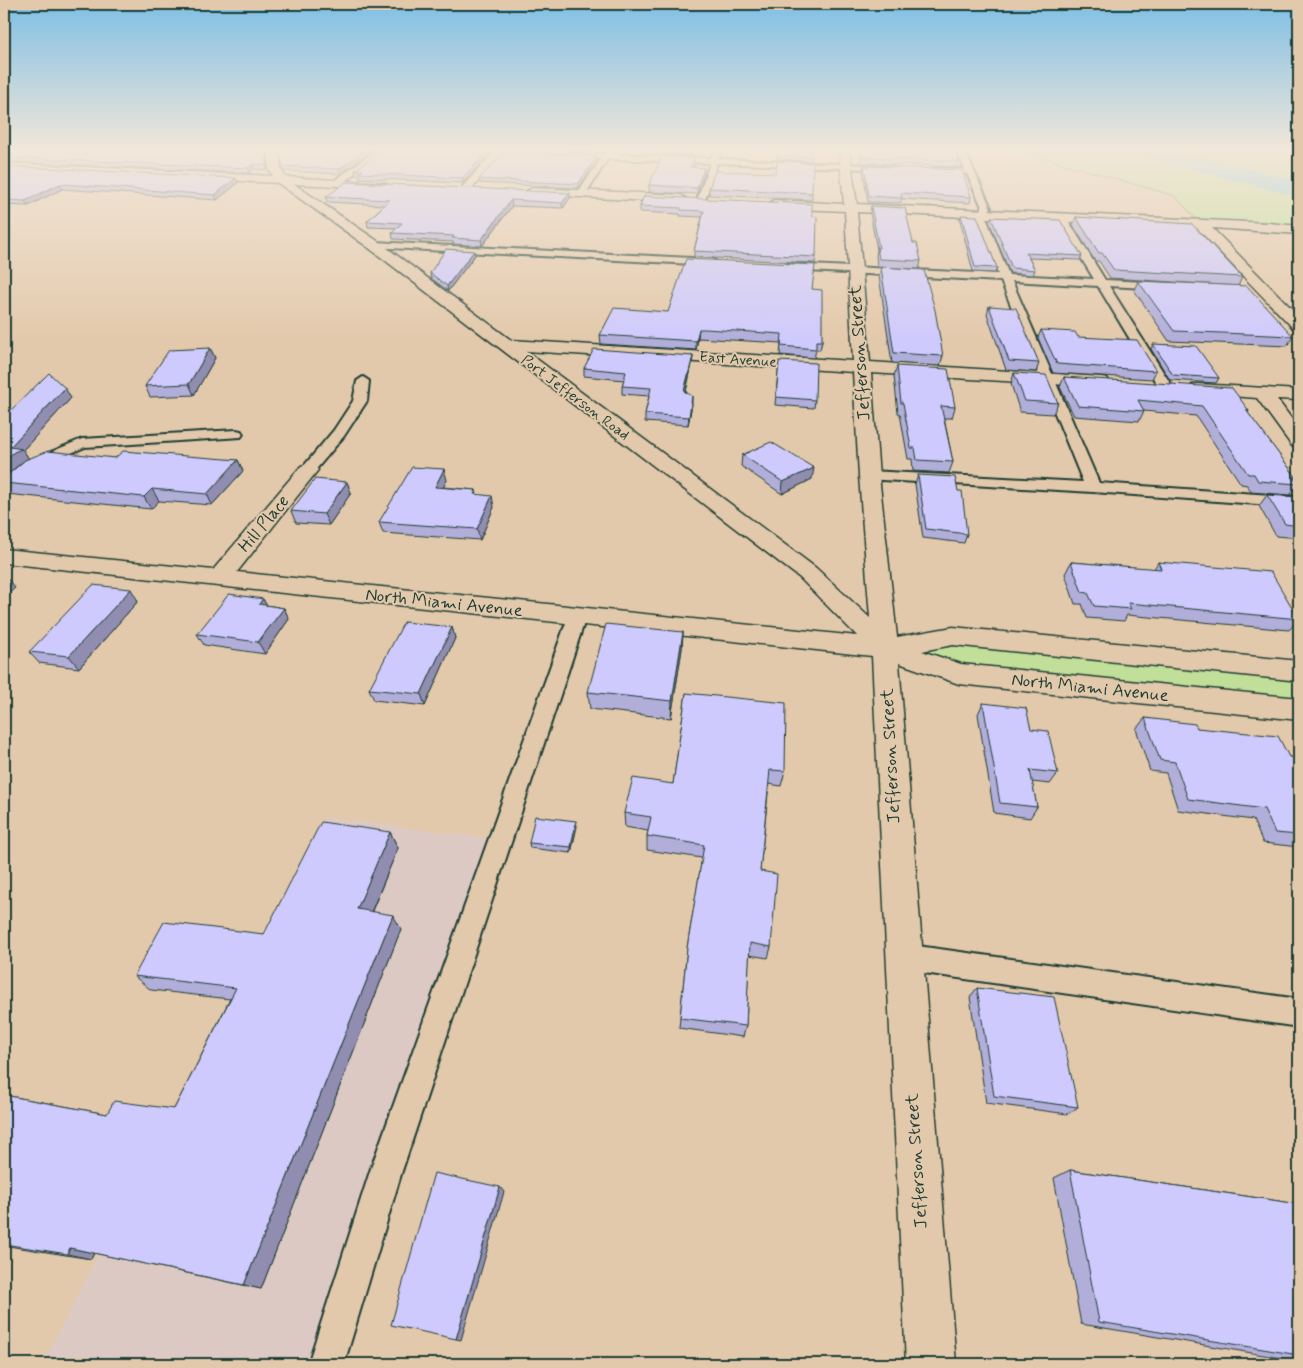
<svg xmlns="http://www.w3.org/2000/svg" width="1303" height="1368" viewBox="0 0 1303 1368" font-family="Mynerve,sans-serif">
<rect width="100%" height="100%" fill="#e3c9ab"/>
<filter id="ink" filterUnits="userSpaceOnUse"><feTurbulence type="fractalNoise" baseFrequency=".02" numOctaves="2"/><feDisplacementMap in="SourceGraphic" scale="10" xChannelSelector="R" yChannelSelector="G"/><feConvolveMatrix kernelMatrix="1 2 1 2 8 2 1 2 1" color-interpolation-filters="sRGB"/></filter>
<g filter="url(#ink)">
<path fill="#ddc9c4" d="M325 817 500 840 386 1171 326 1364H42Z"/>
<path fill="#c1df98" stroke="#708e66" d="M1013 149H1299V230L1201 224 1175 196Z
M953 636 1299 671V709L959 674 885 648Z"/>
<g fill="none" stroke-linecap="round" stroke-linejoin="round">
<path fill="#82d0e1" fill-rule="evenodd" d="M1131 149H1170L1299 181V197L1134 154Z"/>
<g stroke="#1f3d34" stroke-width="4">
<path id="lane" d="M378 149H387L341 184H335V180Z
M443 149C458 149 515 146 525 152L521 154 447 151Z
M607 149H615L611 154 711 158 715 149H721L719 159 891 166 895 168 891 170 717 163 705 200 701 203 697 200 710 163 608 159 584 196H578L577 194 601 159 570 157 566 155 570 153 604 154Z
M956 149H964L991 208 985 215 1009 275 1094 279 1056 217 1061 214 1066 217 1105 280 1164 283 1169 286 1164 289 1109 286 1172 386 1165 390 1158 386 1098 286 1012 281 1099 483 1299 497V507L1093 492 864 479 861 476 864 473 869 471 1083 482 1001 281 788 270 783 267 788 264 998 274 975 214 982 207 967 174 934 172 930 170 934 168 965 169Z
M374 242 712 259 717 262 712 265 371 247V243Z
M363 377 369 381 367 401 344 436 313 473H303L300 470 303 467 334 430 353 401 357 381Z
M236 430 241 431 243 434 241 437 85 447 32 470 9 491 4 493V480L22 464 82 439Z
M577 611 584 613 586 617 402 1171 344 1364H308L370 1171 568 617 570 613Z
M903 944 1299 999V1027L903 970 894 966 890 957 894 948Z"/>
</g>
<g stroke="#1f3d34" stroke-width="3">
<path id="street" d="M269 149H279L281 169 285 177 385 183 387 185 385 187 381 188 294 184 379 242 511 340 853 361 845 211 774 208 768 204 774 200 844 204 839 149H849L857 204 1269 223 1299 226V234L1212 228 1299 316V330L1293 328 1197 228 857 212 870 362 1101 377 1107 378 1110 382 1107 386 1101 387 871 373 879 476 897 637 953 627 1299 661V681L953 645 922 651 961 664 1299 698V720L959 684 899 663 956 1364H906L872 656 4 563V549L213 570 301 466 308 464 315 466 318 470 237 572 857 636 800 578 369 248 278 183 4 169V163L273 176 269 169ZM526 351 853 372 859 476 870 618 816 568Z
M497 149H508L470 191H462L460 189 462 187Z
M532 188 681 195 687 199 681 203 528 194 526 192 528 190Z
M1198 384 1299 390V400L1277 399 1299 429V448L1292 446 1257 398 1192 393 1189 389 1192 385Z"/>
</g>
<use href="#lane" fill="#e3c9ab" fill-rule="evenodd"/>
<use href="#street" fill="#e3c9ab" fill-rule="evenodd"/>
</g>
<path fill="#b2aeda" stroke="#1f3d34" d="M4 149H268L267 170 254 169 250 173 4 162Z
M375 149 340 174 284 171 283 166Z
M546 149H605L603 152Z
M666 149H702L699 156 666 154Z
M778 149H812L811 161 777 159Z
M860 149H954L959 161 957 167 861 163Z
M489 150V155L463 183 360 178V175H356L355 170Z
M597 156 598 160 578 188 480 183 479 179Z
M695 164 693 167 704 168V174L697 194 649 192V185Z
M4 166 238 183 217 200 62 189 28 206 4 205Z
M864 166 971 197 970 203 901 199V203L868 202 863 171Z
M709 188 812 193V200L709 195Z
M644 196 812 216 816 257 815 263 694 257V251L702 217 680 216V214L640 212V206Z
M326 197 570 198 563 208 512 206 482 246 453 244V242L393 239 392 233 397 228 368 227 367 221 384 205 327 202Z
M871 206 913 243 921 261 919 269 877 267 876 255 877 250 870 213Z
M961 215 997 268 995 273 973 272 960 220Z
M991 217 1082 256 1080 260 1029 258 1035 270 1033 275 1010 273 989 221Z
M1076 217 1242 277 1238 286 1110 278 1099 261H1095L1073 225Z
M474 251 475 255 448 291 431 278 430 273Z
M881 267 943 356 940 366 892 363 879 276Z
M1138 281 1293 336 1287 346 1169 341 1134 290Z
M812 289 822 341 820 350H816L814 358 780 355 781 343 698 338 696 350 601 344 600 335 668 312Z
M989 306 1039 363 1036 372 1006 370 987 314Z
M1041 330 1156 371 1152 379 1053 373 1038 338Z
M1153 344 1219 378 1216 383 1170 380 1151 349Z
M210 348 215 358 194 395 150 397 145 386Z
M693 356 692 364 686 392 692 404 688 425 645 422V414L649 396 622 394V386L624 380 584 376V368Z
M779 361 815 400 814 408 775 405Z
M897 366 955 407 952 418H944L953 462 949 473 913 471 912 459H908L900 414 898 413 894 376Z
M1014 373 1058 403 1053 414 1020 412 1011 384Z
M1064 377 1249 411 1248 413 1296 477 1295 479 1298 484 1290 495 1251 492 1247 485 1241 484 1196 416 1144 411 1139 421 1074 416 1060 387Z
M71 398 23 450 29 459 115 458 238 460 243 471 212 505 159 501 151 509 7 494 4 489V478L25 461 21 463 4 478V417Z
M742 455 812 479 782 494 741 466Z
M918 475 967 534 964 543 923 538 915 484Z
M447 480 443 487 476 490 477 495 494 507 480 540 383 533 379 522Z
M347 482 351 493 329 525 296 523 291 511Z
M1267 495 1299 497V538L1276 536 1259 506Z
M1071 562 1154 569 1158 562 1299 619 1289 630 1127 615 1124 621 1087 618 1082 604H1075L1065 574Z
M263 599 266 605 284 608 289 619 265 654 204 645 197 634Z
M138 601 79 668 39 663 29 652Z
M452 627 455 638 425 706 374 700 369 689Z
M683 632 682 649 671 718 590 709 588 692Z
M686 693 785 771 781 786 769 784 760 871 771 947 768 958 749 955 746 1026 743 1037 679 1028 687 948 702 858 647 850V836L648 831 625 827 624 813 673 784Z
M983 703 1031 729 1058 773 1050 784 1032 782 1037 807 1030 818 994 813 978 714Z
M1145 718 1197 728 1289 757 1299 758V847L1263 843 1253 820 1178 810 1166 773 1150 771 1136 729Z
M577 826 571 853 530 848 529 843Z
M390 832 398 848 372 911 401 929 261 1289 94 1253 91 1259 8 1246 7 1248H4V1095L107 1114 174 1109 230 999 151 990 134 976 264 934Z
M977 988 1078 1107 1068 1114 986 1103 970 997Z
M1070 1170 1299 1204V1361L1081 1324 1054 1178Z"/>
<path fill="#918db1" stroke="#1f3d34" d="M266 149H268L267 170 266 165Z
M367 149H375L340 174 339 169Z
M489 150V155L463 183 462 178Z
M597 156 598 160 578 188V184Z
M695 158V164L690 173V167Z
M253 164 254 169 250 173 248 168Z
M704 168V174L697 194V188Z
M236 178 238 183 217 200 215 195Z
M60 184 62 189 28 206 25 201Z
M570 193V198L563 208 562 203Z
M511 200 512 206 482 246 481 240Z
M474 251 475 255 448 291 447 286Z
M699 329 698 338 696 350V341Z
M210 348 215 358 194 395 189 384Z
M693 356 692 364 684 399V391Z
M65 388 71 398 23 450 29 459 21 463 4 478V461L10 447Z
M692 396V404L688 425 689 417Z
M238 460 243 471 212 505 207 494Z
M814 468 812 479 782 494 783 482Z
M444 469 447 480 438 498 435 487Z
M347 482 351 493 329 525 324 514Z
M152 489 159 501 151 509 144 497Z
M492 496 494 507 480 540 477 529Z
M6 577 15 588 4 598V578Z
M131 589 138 601 79 668 69 656Z
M263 599 269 610 259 604Z
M284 608 289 619 265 654 258 642Z
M452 627 455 638 425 706 421 694Z
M683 632 682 649 671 718 672 701Z
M576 821 577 826 571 853V847Z
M390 832 398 848 366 924 357 909Z
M393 915 401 929 261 1289 244 1285Z
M500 1187 504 1192 461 1340 456 1339Z
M4 1245 8 1246 7 1248H4Z
M70 1248 94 1253 91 1259 67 1254Z"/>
<path fill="#cfcafd" stroke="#1f3d34" d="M4 149H266V165L253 164 248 168 4 157Z
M279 149H367L339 169 283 166Z
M383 149H467L489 150 462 178 359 173 363 170H355Z
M666 149H700L699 151Z
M778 149H812V157L777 156Z
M862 149H954L959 161 862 157Z
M504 152 597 156 578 184 479 179Z
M662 156 695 158 690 167 704 168 697 188 649 185Z
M777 161 813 163 812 193 709 188 715 171 776 173Z
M4 166 236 178 215 195 60 184 25 201 4 200Z
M864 166 962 170 971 197 901 193 902 198 869 196Z
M346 182 570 193 562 203 511 200 481 240 452 238 454 236 392 233 402 223 367 221 390 200 326 197Z
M644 196 812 204V216L817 217 816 257 694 251 704 211 681 210V208L640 206Z
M871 206 905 208 913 243H917L921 261 879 259 877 248H879Z
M961 215 977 216 997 268 975 267Z
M991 217 1060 220 1082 256 1026 253 1035 270 1012 268Z
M1076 217 1192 224 1242 277 1114 270 1102 253H1099Z
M446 249 474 251 447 286 430 273Z
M686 259 815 265 812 289 822 290V341H816V349L781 346 782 334 705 329H699L696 341 600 335 614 308 668 312Z
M881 267 924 270 935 310 943 356 894 353Z
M1138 281 1247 286 1293 336 1174 331Z
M989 306 1016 308 1039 363 1009 361Z
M1041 330 1075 332 1078 337 1137 340 1156 371 1057 364Z
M1153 344 1196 346 1219 378 1173 375Z
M210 348 189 384 145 386 169 350Z
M594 349 693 356 684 391 692 396 689 417 645 414 651 388 622 386 626 372 584 368Z
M779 361 816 363 815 400 776 397Z
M897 366 948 369 955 407 941 406 953 462 917 460 915 448H911L903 403H901Z
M49 373 65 388 10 447 22 449 14 452 4 461V417Z
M1014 373 1046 375 1058 403 1025 401Z
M1064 377 1232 388 1249 411 1246 410 1296 477H1293L1298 484 1258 481 1254 474H1248L1202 406 1138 400 1144 411 1078 406Z
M771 442 814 468 783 482 742 455Z
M48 451 115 458 123 451 238 460 207 494 152 489 144 497 4 483V478L25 460Z
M412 467 444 469 435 487 476 490 474 494 492 496 477 529 379 522Z
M918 475 955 477 958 491H962L967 534 926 529Z
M315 479 347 482 324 514 291 511Z
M1267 495 1299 497V526L1285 524Z
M1071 562 1161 569 1158 562 1271 572 1299 619 1128 603 1131 609 1094 606 1088 593 1082 592Z
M93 585 131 589 69 656 29 652Z
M229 594 263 599 259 604 284 608 258 642 197 634Z
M404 622 452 627 421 694 369 689Z
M606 624 683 632 672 701 588 692Z
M686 693 786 703 785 771 770 770 760 871 777 874 771 947 750 943 746 1026 680 1018 687 948 704 845 647 836 651 817 624 813 633 778 673 784Z
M983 703 1026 708 1031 729 1048 731 1058 773 1030 770 1037 807 1000 803Z
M1145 718 1195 724 1197 728 1278 736 1289 757 1299 758V835L1275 833 1264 809 1188 799 1175 762 1160 760Z
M535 816 576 821 571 847 529 843Z
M321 822 390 832 357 909 393 915 244 1285 70 1248 67 1254 4 1244V1095L107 1114 114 1101 174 1109 236 988 134 976 164 922 264 934Z
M977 988 1054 997 1078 1107 994 1096Z
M1070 1170 1299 1204V1355L1099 1322Z
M434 1173 500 1187 456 1339 391 1325Z"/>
</g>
<linearGradient id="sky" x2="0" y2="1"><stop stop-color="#7fbfe5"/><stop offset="0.44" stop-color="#f2e7d9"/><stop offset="1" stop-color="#f2e7d9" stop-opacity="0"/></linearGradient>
<rect width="1303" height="341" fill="url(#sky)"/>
<g text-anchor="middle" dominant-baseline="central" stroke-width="4" stroke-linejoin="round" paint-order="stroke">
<g font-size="15" fill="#1f3d34" stroke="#e3c9ab">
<text transform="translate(738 360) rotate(4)">East Avenue</text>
<text transform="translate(575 398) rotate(37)">Port Jefferson Road</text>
</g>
<g font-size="18" fill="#1f3d34" stroke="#e3c9ab">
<text transform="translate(860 353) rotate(-94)">Jefferson Street</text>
<text transform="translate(264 524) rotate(-50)">Hill Place</text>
<text transform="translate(444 603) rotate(6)">North Miami Avenue</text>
<text transform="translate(1090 688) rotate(6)">North Miami Avenue</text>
<text transform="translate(891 756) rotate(-93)">Jefferson Street</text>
<text transform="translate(917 1161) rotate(-94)">Jefferson Street</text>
</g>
</g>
<rect width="1303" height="1368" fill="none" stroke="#e3c9ab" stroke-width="20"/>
<rect x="10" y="10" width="1283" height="1348" fill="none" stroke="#1f3d34" stroke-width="2" filter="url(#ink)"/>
</svg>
